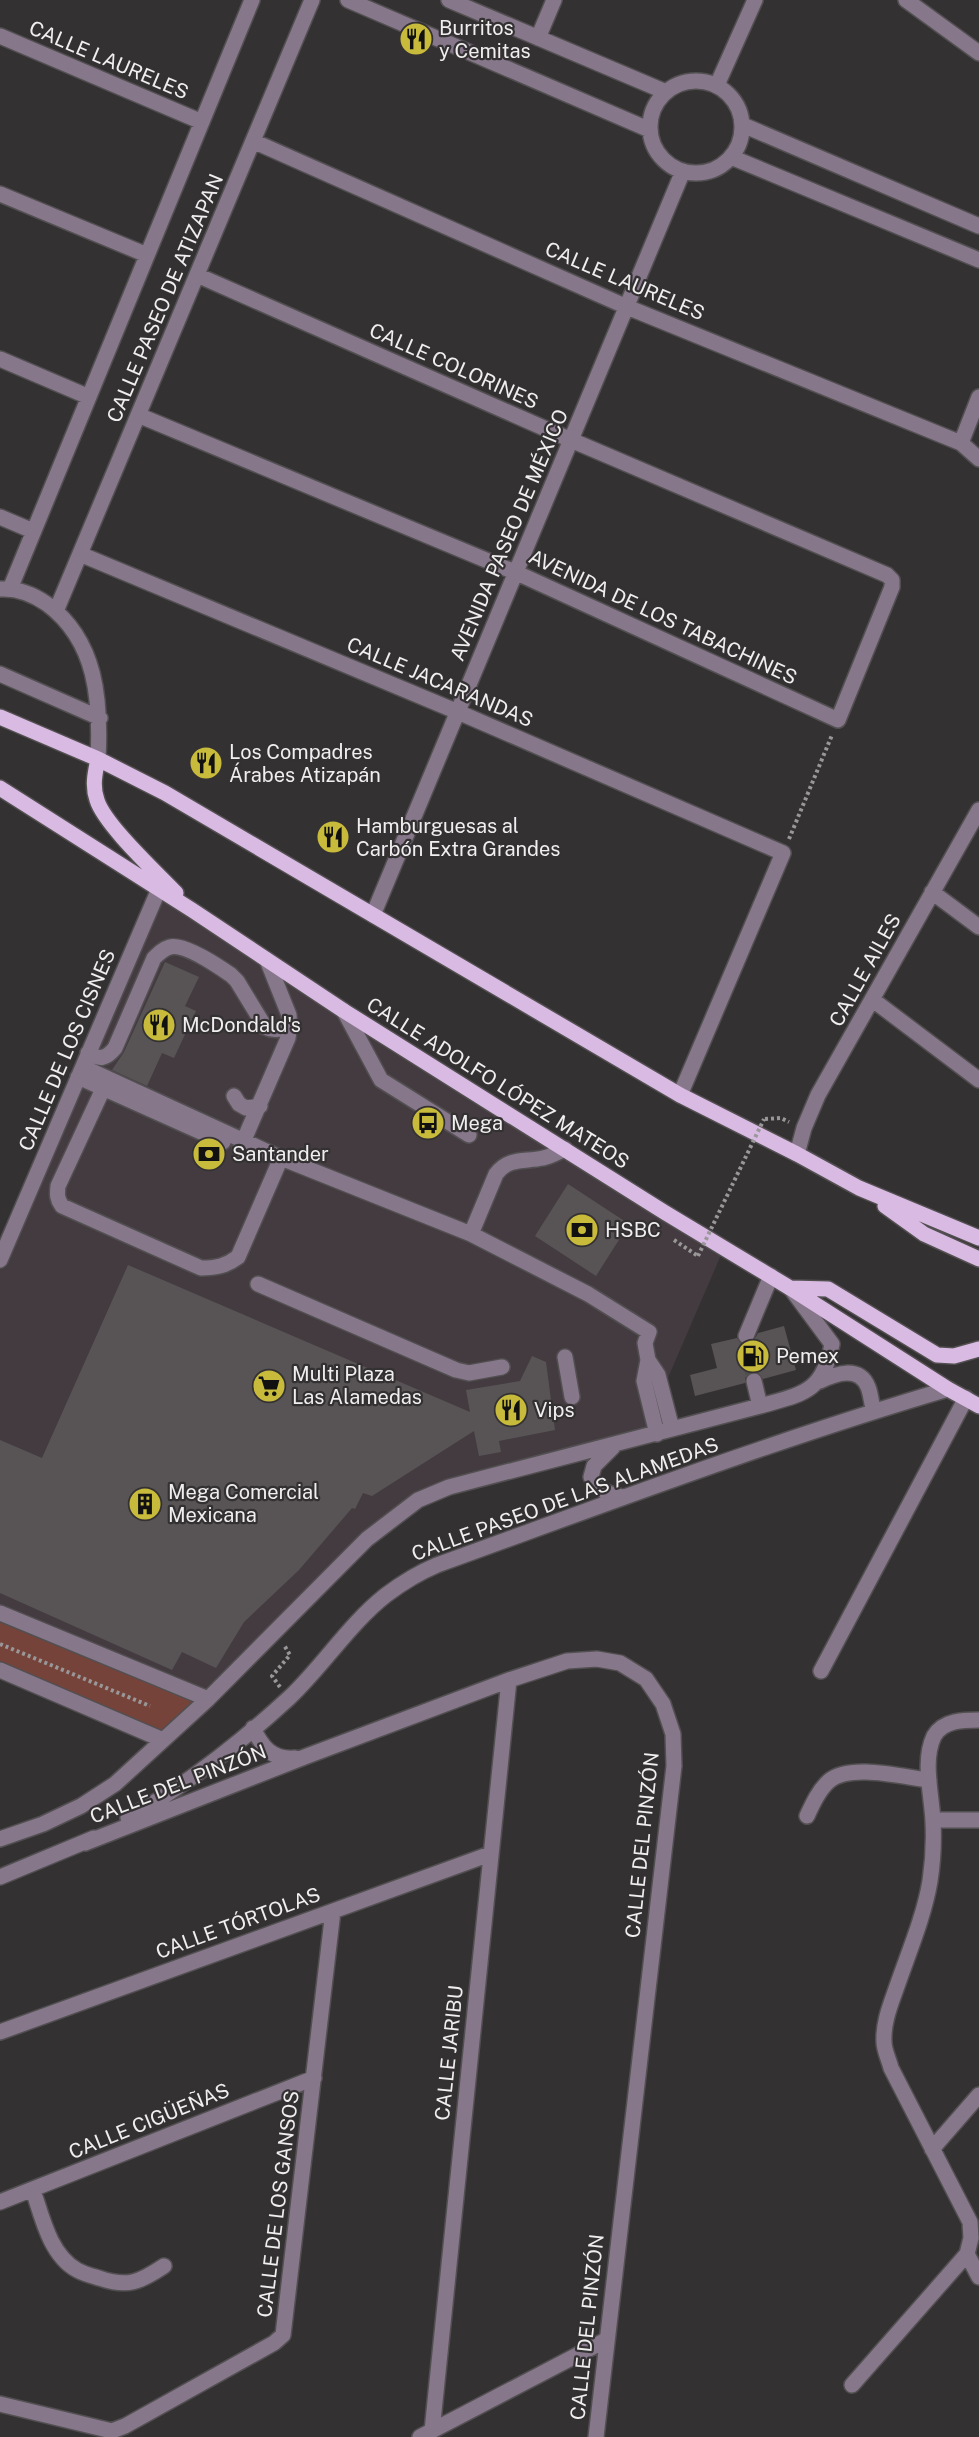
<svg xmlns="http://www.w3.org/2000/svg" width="979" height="2437" viewBox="0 0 979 2437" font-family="'Public Sans',sans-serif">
<rect width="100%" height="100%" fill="#343133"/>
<path fill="#443b40" d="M159 889 724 1248 667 1380 679 1428 418 1500 208 1699 0 1613V1260Z"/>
<path fill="#75433a" d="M0 1613 208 1699 163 1740 0 1670Z"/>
<path fill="#585455" d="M165 962 199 977 185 1006 196 1011 174 1058 162 1053 147 1086 112 1070 124 1052Z
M568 1184 629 1224 596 1276 535 1236Z
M128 1265 470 1412 466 1390 520 1381 532 1356 546 1362 555 1430 499 1441 501 1452 479 1456 474 1431 372 1496 363 1493 355 1509 352 1508 299 1570 244 1622 216 1668 182 1652 172 1670 0 1593V1440L42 1458Z
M784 1326 796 1370 763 1379 757 1372H751L745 1378V1383L695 1396 690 1375 717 1368 711 1344 737 1338 742 1345 748 1346 752 1343 758 1333Z"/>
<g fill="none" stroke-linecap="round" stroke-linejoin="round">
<path stroke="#504d4f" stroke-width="15" stroke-dasharray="15 8" stroke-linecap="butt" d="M746 1336 754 1381"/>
<g stroke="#524f51" stroke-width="18">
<path id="minor" d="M348 0 650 130
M449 0 666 92
M906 0 979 53
M0 36 202 122
M538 38 554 0
M650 127a46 46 0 1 1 92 0a46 46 0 1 1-92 0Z
M717 85 755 0
M743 125 979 226
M253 141 627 307 961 443 979 459
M731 157 979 260
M0 194 147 255
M0 359 89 397
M138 415 517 573 838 720 892 587V580L887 575 571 440 197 275
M961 443 979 397
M0 517 33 531
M80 554 458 712 783 853 680 1095
M0 589C18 588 33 594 47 604 97 641 101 701 98 759
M10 589 252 0
M56 611 312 0
M0 674 100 718
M932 892 979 927
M373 915 683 171
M873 1000 979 1080
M344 1011 381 1080 469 1135
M88 1053C100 1060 106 1059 115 1048L154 958C159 953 163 949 170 947 184 943 218 966 231 975L237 981 265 1027C275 1032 281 1029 290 1025
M83 1067 281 1158 471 1234 588 1294 649 1332 645 1343 648 1360 644 1381 657 1434
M78 1077 223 1142
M103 1089 58 1186C57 1195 57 1199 62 1206L201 1268C216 1268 226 1266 238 1257L281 1158
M234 1096 239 1104 246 1108 260 1106
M240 1149 288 1038 290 1025 289 1015 267 960
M797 1154 804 1128 818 1095 979 810
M471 1234 496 1174C509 1157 524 1162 543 1158 550 1157 558 1152 565 1149
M0 1260 159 889
M258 1284 456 1370 469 1373 502 1367
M746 1336 771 1276
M565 1357 572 1397
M648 1360 658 1375 672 1429
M754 1381 760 1406
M820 1381C835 1374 859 1365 868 1387 871 1394 871 1403 874 1411
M613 1447 594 1466 591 1477C600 1491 607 1494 623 1497
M0 1613 208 1699
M0 1670 163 1740
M821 1671 966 1398
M979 1720C964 1720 943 1720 934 1736 922 1761 932 1795 933 1822 934 1841 933 1861 930 1881 924 1917 908 1954 896 1989 890 2006 883 2023 884 2042 884 2050 889 2060 891 2068L970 2222 971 2238 967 2254 979 2277
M253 1728C262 1747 272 1760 295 1758
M807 1816C813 1803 819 1790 829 1781 850 1763 903 1777 929 1780
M128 1818C185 1786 240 1743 289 1698 323 1666 349 1624 386 1595 402 1583 418 1573 437 1565 606 1504 775 1440 948 1389
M933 1820H979
M0 1839 43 1824 81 1806 115 1784 208 1699 367 1539 418 1500 449 1487 760 1406C802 1394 823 1393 832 1344L792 1290
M85 1843 307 1756 509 1680 567 1661 597 1659 620 1663 646 1679 663 1704 673 1734 674 1766 596 2437
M0 1877 94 1838
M0 2032 490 1854
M932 2149 979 2095
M33 2190C42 2217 50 2255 77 2270 84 2274 92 2276 99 2278 128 2288 140 2282 164 2266
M0 2202 314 2078
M852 2385 967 2254
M0 2404 112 2431 125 2426 274 2343 283 2335 333 1911
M432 2431 509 1680
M420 2437 606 2340"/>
</g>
<g stroke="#524f51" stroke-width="18">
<path id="major" d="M0 717 98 759 165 793 680 1095 797 1154 859 1188 979 1238
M98 759C95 773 92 786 97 800 104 824 157 873 176 893
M0 788 192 910 344 1011 664 1212 790 1288 948 1389 979 1406
M885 1206 924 1234 979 1259
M790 1288 828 1289 937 1355 954 1356 979 1349"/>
</g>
<path stroke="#999798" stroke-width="4" stroke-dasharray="3 3" stroke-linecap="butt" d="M789 839 832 735
M765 1119 781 1118 789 1122
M674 1240 698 1256
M0 1644 150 1706
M280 1687 272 1676 290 1655 284 1645"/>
<use href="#minor" stroke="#86778a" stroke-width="15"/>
<use href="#major" stroke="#d9bae3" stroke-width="15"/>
<path stroke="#999798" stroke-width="4" stroke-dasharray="3 3" stroke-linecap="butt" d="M698 1256 764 1119"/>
</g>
<defs>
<g id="restaurant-disc" transform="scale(1.725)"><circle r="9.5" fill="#c8bb3b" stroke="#343133"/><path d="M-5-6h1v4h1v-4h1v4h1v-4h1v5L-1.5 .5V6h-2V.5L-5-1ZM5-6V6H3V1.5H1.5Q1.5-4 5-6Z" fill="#111"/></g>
<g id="bus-disc" transform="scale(1.725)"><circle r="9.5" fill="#c8bb3b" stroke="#343133"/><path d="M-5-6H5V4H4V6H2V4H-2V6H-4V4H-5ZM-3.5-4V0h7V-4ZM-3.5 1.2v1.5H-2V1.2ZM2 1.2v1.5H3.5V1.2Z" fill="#111"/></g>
<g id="bank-disc" transform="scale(1.725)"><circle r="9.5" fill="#c8bb3b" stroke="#343133"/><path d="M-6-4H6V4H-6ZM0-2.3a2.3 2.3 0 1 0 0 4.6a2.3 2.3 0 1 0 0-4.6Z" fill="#111"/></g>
<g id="fuel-disc" transform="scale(1.725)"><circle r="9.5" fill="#c8bb3b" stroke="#343133"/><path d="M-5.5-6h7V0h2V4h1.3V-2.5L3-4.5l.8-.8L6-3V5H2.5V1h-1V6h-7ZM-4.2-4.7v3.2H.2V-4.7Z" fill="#111"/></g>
<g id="supermarket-disc" transform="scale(1.725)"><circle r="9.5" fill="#c8bb3b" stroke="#343133"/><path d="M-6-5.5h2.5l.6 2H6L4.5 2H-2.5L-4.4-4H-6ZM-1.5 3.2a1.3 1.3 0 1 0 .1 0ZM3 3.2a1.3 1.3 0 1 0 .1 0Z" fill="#111"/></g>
<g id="building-disc" transform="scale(1.725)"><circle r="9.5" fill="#c8bb3b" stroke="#343133"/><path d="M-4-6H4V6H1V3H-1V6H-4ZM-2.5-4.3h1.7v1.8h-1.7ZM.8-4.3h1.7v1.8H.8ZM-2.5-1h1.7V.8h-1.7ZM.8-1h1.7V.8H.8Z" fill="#111"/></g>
</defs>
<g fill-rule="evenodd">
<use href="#restaurant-disc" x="416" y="39"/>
<use href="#restaurant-disc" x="206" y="763"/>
<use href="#restaurant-disc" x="333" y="837"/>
<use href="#restaurant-disc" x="159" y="1025"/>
<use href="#bus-disc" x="428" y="1123"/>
<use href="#bank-disc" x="209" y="1154"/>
<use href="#bank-disc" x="582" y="1230"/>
<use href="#fuel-disc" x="753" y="1356"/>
<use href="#supermarket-disc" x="269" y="1386"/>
<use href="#restaurant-disc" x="511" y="1410"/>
<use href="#building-disc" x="145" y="1504"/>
</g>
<g text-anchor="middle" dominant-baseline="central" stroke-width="4.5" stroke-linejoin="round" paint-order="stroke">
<g font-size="20" fill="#f0eeef" stroke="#343133" text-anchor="start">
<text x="439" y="28">Burritos<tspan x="439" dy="23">y Cemitas</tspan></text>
<text x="229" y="752">Los Compadres<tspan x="229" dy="23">Árabes Atizapán</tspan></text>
<text x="356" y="826">Hamburguesas al<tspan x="356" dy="23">Carbón Extra Grandes</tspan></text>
<text x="182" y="1025">McDondald's</text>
<text x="451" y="1123">Mega</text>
<text x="232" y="1154">Santander</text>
<text x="605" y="1230">HSBC</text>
<text x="776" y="1356">Pemex</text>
<text x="292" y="1374">Multi Plaza<tspan x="292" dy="23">Las Alamedas</tspan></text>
<text x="534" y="1410">Vips</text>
<text x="168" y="1492">Mega Comercial<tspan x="168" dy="23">Mexicana</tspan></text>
</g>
<g font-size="20" fill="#f0eeef" stroke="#343133">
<text transform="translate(109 60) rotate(23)">CALLE LAURELES</text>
<text transform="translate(625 281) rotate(23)">CALLE LAURELES</text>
<text transform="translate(165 298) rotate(-67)">CALLE PASEO DE ATIZAPAN</text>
<text transform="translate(454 366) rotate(24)">CALLE COLORINES</text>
<text transform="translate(509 535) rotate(-67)">AVENIDA PASEO DE MÉXICO</text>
<text transform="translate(663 617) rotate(25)">AVENIDA DE LOS TABACHINES</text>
<text transform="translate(440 682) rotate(23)">CALLE JACARANDAS</text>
<text transform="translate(865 970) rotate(-61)">CALLE AILES</text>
<text transform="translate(67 1050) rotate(-67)">CALLE DE LOS CISNES</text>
<text transform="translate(498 1083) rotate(32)">CALLE ADOLFO LÓPEZ MATEOS</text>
<text transform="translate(565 1499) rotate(-20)">CALLE PASEO DE LAS ALAMEDAS</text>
<text transform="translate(178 1784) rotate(-21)">CALLE DEL PINZÓN</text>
<text transform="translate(642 1845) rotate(-84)">CALLE DEL PINZÓN</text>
<text transform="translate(238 1923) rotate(-20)">CALLE TÓRTOLAS</text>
<text transform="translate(449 2053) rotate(-84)">CALLE JARIBU</text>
<text transform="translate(149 2121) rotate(-22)">CALLE CIGÜEÑAS</text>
<text transform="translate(278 2204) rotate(-83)">CALLE DE LOS GANSOS</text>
<text transform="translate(587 2327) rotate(-84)">CALLE DEL PINZÓN</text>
</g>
</g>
</svg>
